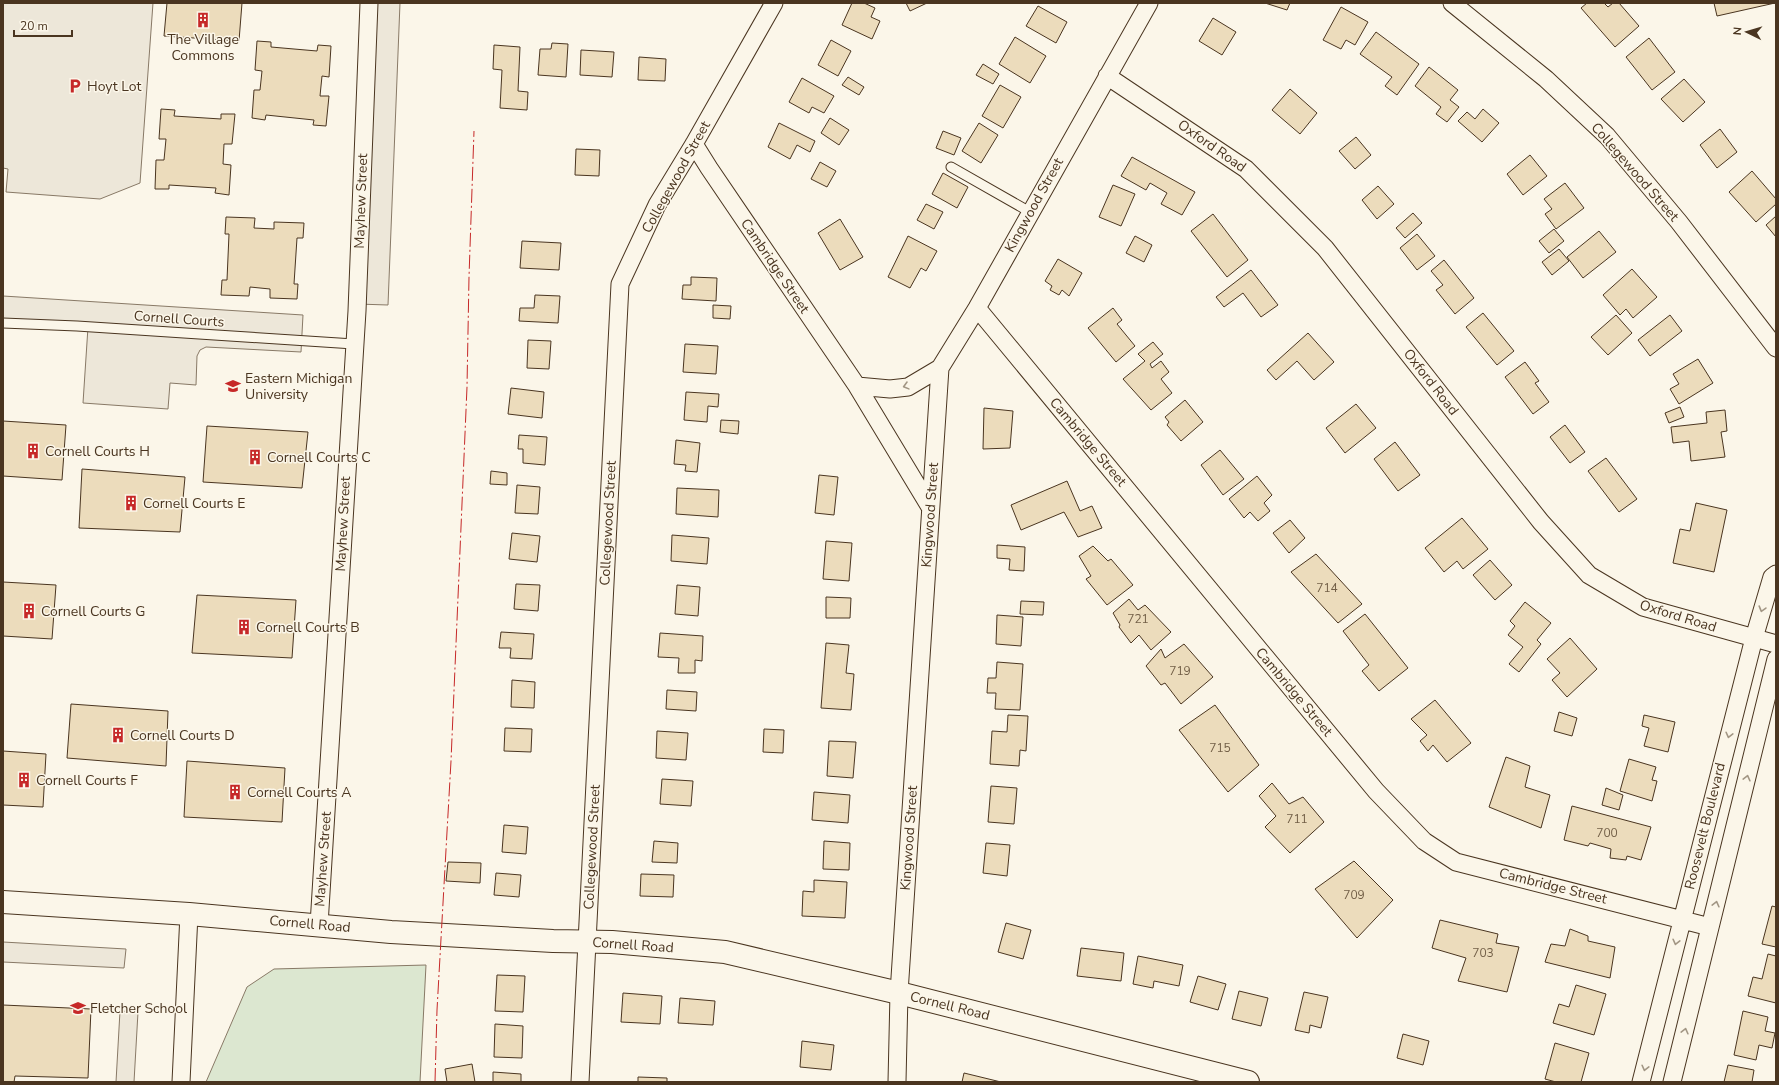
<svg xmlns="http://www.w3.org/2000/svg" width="1779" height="1085" viewBox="0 0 1779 1085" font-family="'Nunito Sans',sans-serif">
<rect width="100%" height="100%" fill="#fbf6e9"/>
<path fill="#dce7d0" stroke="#887966" d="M426 965 420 1082H206L247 987 274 969Z"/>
<path fill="#ede7d9" stroke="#887966" d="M3 3H153L140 183 100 199 6 192 8 169 3 168Z
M369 3H400L388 305 357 304Z
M3 296 303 315 301 352 206 347 200 350 197 356 196 385 170 383 168 409 83 403 88 327 3 323Z
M3 942 126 949 124 968 3 962Z
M120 1011 138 1012 134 1082H116Z"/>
<path fill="#ecdcbc" stroke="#4a3520" d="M167 3H242L239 41 164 36Z
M852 3H864L875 8 871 17 880 21 872 39 842 25Z
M906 3H927L910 11Z
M1265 3H1290L1287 10Z
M1587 3H1604L1608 7 1613 3H1619L1639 26 1615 47 1581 8Z
M1714 3H1775L1717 16Z
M1038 6 1067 22 1056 43 1026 26Z
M1341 7 1368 22 1355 45 1346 40 1341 49 1323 40Z
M1213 18 1236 32 1222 55 1199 41Z
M1376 32 1419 64 1397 95 1385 86 1392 77 1360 54Z
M1015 37 1046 56 1030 83 999 64Z
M1649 38 1675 72 1652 90 1626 57Z
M831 40 851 51 838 76 818 65Z
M257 41 271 42V47L317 51 318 45 331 46 329 77 322 76 320 96H329L326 126 313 125 314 120 266 115 265 120 252 118 254 90H260L262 71 255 70Z
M552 43 568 44 566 77 538 75 540 49H551Z
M494 45 520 47 518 91 528 92 527 110 500 108 502 70 493 69Z
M581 50 614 52 612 77 580 75Z
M639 57 666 59 665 81 638 80Z
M983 64 999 74 993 84 976 75Z
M1429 67 1458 90 1450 100 1459 107 1447 122 1436 114 1441 107 1415 86Z
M848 77 864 87 859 95 842 85Z
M802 78 834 96 824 113 812 107 809 113 789 102Z
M1684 79 1705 102 1683 122 1661 99Z
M1000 85 1021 97 1003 128 982 116Z
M1290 89 1317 113 1300 134 1272 110Z
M161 109 175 110 174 116 221 119V114H235L232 144H224L223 164 231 165 229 195 215 193 216 188 169 185V189H155L156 160H164L166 139H159Z
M1483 109 1499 123 1482 142 1458 121 1467 112 1475 119Z
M830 118 849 130 839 145 821 133Z
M779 123 815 141 810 152 797 145 790 159 768 147Z
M979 123 998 135 981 163 962 151Z
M1720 129 1737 152 1717 168 1700 145Z
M943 131 961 138 954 155 936 148Z
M1356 137 1371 155 1355 169 1339 151Z
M576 149 600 150 599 176 575 175Z
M1530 155 1547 176 1523 195 1507 174Z
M1132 157 1195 192 1182 215 1161 204 1167 193 1150 183 1146 190 1121 176Z
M820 162 836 171 827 187 811 179Z
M1752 171 1776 199V204L1756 222 1729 192Z
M943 173 968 187 957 208 932 194Z
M1565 183 1584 208 1556 229 1545 214 1552 209 1544 199Z
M1113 185 1135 194 1121 226 1099 217Z
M1378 186 1394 204 1377 219 1362 200Z
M926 204 943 212 934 229 917 220Z
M1413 213 1422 223 1405 238 1396 228Z
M1213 214 1248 260 1227 277 1191 231Z
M1776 216V237L1766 225Z
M226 217 255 218 254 228 274 229V222L304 223 303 238H297L294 284H298L297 299 270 298V289L250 287 249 296 221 295 222 280H227L229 234H225Z
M840 219 863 257 840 270 818 233Z
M1554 229 1564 241 1549 253 1539 241Z
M1599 231 1616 252 1583 278 1567 257Z
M1417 234 1435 256 1417 270 1400 248Z
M908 236 937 251 926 271 921 268 910 288 888 277Z
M1135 236 1152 245 1144 262 1126 253Z
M522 241 561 243 559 270 520 268Z
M1559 249 1569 261 1552 275 1542 262Z
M1058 259 1082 273 1069 296 1062 290 1059 295 1050 290 1052 286 1045 281Z
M1444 260 1474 298 1455 314 1436 290 1443 285 1431 271Z
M1632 269 1657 297 1633 318 1626 309 1620 315 1603 295Z
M1251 270 1278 305 1261 317 1243 293 1224 307 1216 297Z
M691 277 717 278 716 301 682 299 683 285H691Z
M535 295 560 296 558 323 519 321 520 308H534Z
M713 305 731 306 730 319 713 318Z
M1113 308 1122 320 1117 324 1135 346 1116 362 1088 328Z
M1483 313 1514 351 1497 365 1466 327Z
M1616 315 1632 333 1608 355 1591 337Z
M1670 315 1682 331 1650 356 1638 340Z
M1308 333 1334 362 1314 380 1297 361 1276 380 1267 370Z
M528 340 551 341 549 369 527 368Z
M1153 342 1163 354 1150 364 1152 368 1161 361 1169 372 1161 379 1172 393 1151 410 1123 379 1145 361 1138 354Z
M685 344 718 346 716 374 683 372Z
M1698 359 1713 383 1679 404 1670 389 1679 384 1673 374Z
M1525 362 1539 381 1535 383 1549 402 1533 414 1505 377Z
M511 388 544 392 542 418 508 414Z
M686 392 719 394 718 407 708 406 707 422 684 420Z
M1185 400 1203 422 1181 441 1167 425 1169 422 1165 417Z
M1356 404 1376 428 1345 453 1326 428Z
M1680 407 1684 417 1669 423 1665 413Z
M984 408 1013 411 1010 448 983 449Z
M1725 410 1727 431 1721 432 1725 457 1691 461 1689 441 1673 443 1671 427 1707 423 1706 412Z
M721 420 739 421 738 434 720 432Z
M3 421 66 425 62 480 3 476Z
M1565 425 1585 452 1570 463 1550 437Z
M207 426 308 432 302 488 203 482Z
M519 435 547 437 545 465 523 463V449H518Z
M676 440 700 443 697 472 685 471 686 465 674 464Z
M1395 442 1420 475 1398 491 1374 459Z
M1220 450 1244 479 1223 495 1201 465Z
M1606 458 1637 499 1619 512 1588 471Z
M82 469 185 477 180 532 79 528Z
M491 471 507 473V485L490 484Z
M819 475 838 477 834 515 815 513Z
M1257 476 1272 495 1264 503 1270 511 1258 521 1250 512 1244 518 1229 499Z
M1067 481 1080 511 1092 506 1102 528 1078 537 1064 512 1021 530 1011 505Z
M517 485 540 487 538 514 515 513Z
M677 488 719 490 718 517 676 514Z
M1696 503 1727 510 1714 572 1673 563 1680 529 1690 531Z
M1462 518 1488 549 1463 569 1457 561 1444 572 1425 548Z
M1290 520 1305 538 1289 553 1273 533Z
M512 533 540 536 537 562 509 559Z
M672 535 709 538 707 564 671 561Z
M826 541 852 543 849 581 823 579Z
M997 545 1025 547 1024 571 1009 570 1010 559 997 558Z
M1093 546 1108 561 1111 559 1133 585 1107 605 1086 579 1091 576 1079 556Z
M1316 554 1362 604 1338 623 1291 572Z
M1490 560 1512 585 1495 600 1473 575Z
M3 582 56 585 52 639 3 636Z
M516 584 540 585 538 611 514 609Z
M677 585 700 587 698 616 675 614Z
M197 595 296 600 292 658 192 653Z
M826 597 851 598 850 618H826Z
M1129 599 1138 610 1145 605 1171 632 1151 650 1139 635 1131 643 1119 627 1120 625 1113 613Z
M1021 601 1044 602 1043 615 1020 614Z
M1525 602 1551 623 1537 640 1541 644 1519 672 1509 664 1523 647 1508 635 1515 626 1510 621Z
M1365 614 1408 668 1379 691 1362 671 1369 665 1343 631Z
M997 615 1023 617 1021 646 996 644Z
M501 632 534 634 532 659 510 658 511 648H499Z
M660 633 703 636 702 661 695 660V673H678L679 658 658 657Z
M1570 638 1597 669 1567 697 1552 680 1560 673 1547 659Z
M826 643 849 645 846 673 854 674 851 710 821 708Z
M1184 644 1213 677 1181 704 1165 683 1161 685 1146 666 1161 649 1165 658Z
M997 662 1023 664 1020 710 995 709 996 693H987L988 678H996Z
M512 680 535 682 534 708 511 707Z
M667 690 697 692 696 711 666 709Z
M1435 700 1471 743 1447 762 1433 745 1428 751 1420 741 1427 735 1411 719Z
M71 704 168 711 166 766 67 758Z
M1215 705 1259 765 1228 792 1179 730Z
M1559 712 1577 718 1572 736 1554 731Z
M1008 715 1028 716 1026 751 1020 750 1019 766 990 764 992 731 1007 732Z
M1644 715 1675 722 1668 752 1644 746 1649 728 1642 726Z
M505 728 532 729 531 752 504 751Z
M764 729 784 730 783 753 763 752Z
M657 731 688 733 686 760 656 758Z
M829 741 856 742 853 778 827 776Z
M3 751 46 754 43 807 3 805Z
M1506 757 1530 766 1525 787 1550 795 1541 828 1489 807Z
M1629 759 1656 767 1652 780 1657 781 1652 801 1620 791Z
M187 761 285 768 282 822 184 817Z
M662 779 693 781 691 806 660 804Z
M1272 783 1289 804 1303 797 1324 822 1290 853 1265 827 1276 816 1259 796Z
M991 786 1017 788 1014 824 988 822Z
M1606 788 1623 795 1619 810 1602 805Z
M814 792 850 795 848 823 812 820Z
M1572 806 1651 827 1641 860 1627 856 1626 860 1610 858 1611 849 1590 843 1588 846 1564 840Z
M504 825 528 827 526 854 502 852Z
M654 841 678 843 677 863 652 862Z
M824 841 850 843 849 870 823 869Z
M986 843 1010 845 1007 876 983 873Z
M1354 861 1393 900 1357 938 1315 889Z
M448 862 481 863 480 883 446 881Z
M496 873 521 875 519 897 494 895Z
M641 874 674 875 673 897 640 896Z
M814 880 847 882 845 918 802 916 803 891 814 892Z
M1772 906 1776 907V947L1762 944Z
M1440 920 1498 934 1496 943 1519 947 1507 992 1458 981 1466 958 1432 948Z
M1006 923 1031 930 1023 959 998 952Z
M1570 929 1588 936V941L1615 947 1610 978 1545 962 1551 944 1565 946Z
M1081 948 1124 953 1121 981 1077 976Z
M1768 954 1776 956V1003L1748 996 1753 977 1762 979Z
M1138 956 1183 965 1179 986 1154 981 1153 988 1133 984Z
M497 975 525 976 523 1012 495 1011Z
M1198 976 1226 984 1218 1010 1190 1002Z
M1576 985 1606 994 1594 1035 1553 1023 1559 1004 1569 1007Z
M1239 991 1268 998 1261 1026 1232 1019Z
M1304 992 1328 997 1321 1028 1310 1025 1309 1033 1295 1030Z
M623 993 662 996 660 1024 621 1022Z
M680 998 715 1001 713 1025 678 1023Z
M3 1005 91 1009 88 1078 15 1076 14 1082H3Z
M1743 1011 1768 1017 1765 1031 1775 1033 1772 1048 1759 1045 1756 1060 1734 1055Z
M495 1024 523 1026 522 1058 494 1057Z
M1403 1034 1429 1041 1423 1065 1397 1058Z
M802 1041 834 1045 831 1070 800 1067Z
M1555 1043 1589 1053 1581 1082H1556L1545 1079Z
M472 1064 475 1082H447L445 1069Z
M1728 1065 1754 1070 1752 1082H1724Z
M493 1072 521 1074V1082H493Z
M964 1073 1001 1082H962Z
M638 1077 667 1078V1082H638Z"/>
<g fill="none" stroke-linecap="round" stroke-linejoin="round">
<g stroke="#4a3520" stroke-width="11">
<path id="lane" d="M951 167 1030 212
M3 323 77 326 354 344"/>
</g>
<g stroke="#4a3520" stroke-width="19">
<path id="street" d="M1452 3 1546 79 1607 136 1679 222 1776 348
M1107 76 1246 169 1325 248 1541 522 1589 575 1643 607 1776 644
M694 144 709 168 857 386 930 507
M977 308 1376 791 1424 841 1456 862 1710 927
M857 386 890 389 908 387 940 368
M319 925 357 311 369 3
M181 1082 189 914
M580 1082 620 284 657 205 694 144 774 3
M897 1082 899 993 940 368 977 308 1149 3
M1641 1082 1754 638 1772 577 1776 574
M1672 1082 1776 659"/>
</g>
<g stroke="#4a3520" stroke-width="24">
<path id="secondary" d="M3 902 189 914 391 932 553 941 612 942 725 952 899 993 1248 1082"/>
</g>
<use href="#lane" stroke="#fbf6e9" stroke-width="9"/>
<use href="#street" stroke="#fbf6e9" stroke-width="17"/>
<use href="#secondary" stroke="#fbf6e9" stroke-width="22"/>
<path stroke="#c62828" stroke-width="1" stroke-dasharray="14 3 2 3" stroke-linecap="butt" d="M435 1082 437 1010 451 761 467 387 469 277 474 131"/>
</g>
<defs><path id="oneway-chevron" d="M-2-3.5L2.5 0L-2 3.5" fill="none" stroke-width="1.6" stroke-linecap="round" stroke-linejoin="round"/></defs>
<g stroke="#a29684">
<use href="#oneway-chevron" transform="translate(906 386) rotate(165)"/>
<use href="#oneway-chevron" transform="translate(1762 609) rotate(106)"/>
<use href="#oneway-chevron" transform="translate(1729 735) rotate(104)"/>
<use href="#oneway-chevron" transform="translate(1747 778) rotate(-76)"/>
<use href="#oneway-chevron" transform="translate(1716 904) rotate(-76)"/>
<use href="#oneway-chevron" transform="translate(1676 942) rotate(104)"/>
<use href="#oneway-chevron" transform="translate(1685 1031) rotate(-76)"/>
<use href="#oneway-chevron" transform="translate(1645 1068) rotate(104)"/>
</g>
<defs>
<g id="building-bare" transform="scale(1.2)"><path d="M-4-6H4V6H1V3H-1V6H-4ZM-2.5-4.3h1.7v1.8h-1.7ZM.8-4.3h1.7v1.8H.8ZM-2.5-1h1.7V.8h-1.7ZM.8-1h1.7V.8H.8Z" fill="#c62828" stroke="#fbf6e9" stroke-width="2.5" paint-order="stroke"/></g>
<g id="parking-bare" transform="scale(1.2)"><path d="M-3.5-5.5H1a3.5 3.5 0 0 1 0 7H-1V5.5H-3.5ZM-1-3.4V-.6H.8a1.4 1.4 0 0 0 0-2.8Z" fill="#c62828" stroke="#fbf6e9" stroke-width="2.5" paint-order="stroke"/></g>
<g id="university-bare" transform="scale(1.2)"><path d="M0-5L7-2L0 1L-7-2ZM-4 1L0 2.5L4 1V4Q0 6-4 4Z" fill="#c62828" stroke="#fbf6e9" stroke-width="2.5" paint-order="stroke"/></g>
<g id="school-bare" transform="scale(1.2)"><path d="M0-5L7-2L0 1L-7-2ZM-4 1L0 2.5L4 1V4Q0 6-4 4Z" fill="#c62828" stroke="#fbf6e9" stroke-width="2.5" paint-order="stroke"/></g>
</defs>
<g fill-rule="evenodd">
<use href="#building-bare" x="203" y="20"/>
<use href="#parking-bare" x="75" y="86"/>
<use href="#university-bare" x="233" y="386"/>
<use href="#building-bare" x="33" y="451"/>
<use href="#building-bare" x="255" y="457"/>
<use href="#building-bare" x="131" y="503"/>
<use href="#building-bare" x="29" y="611"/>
<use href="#building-bare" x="244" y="627"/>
<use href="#building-bare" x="118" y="735"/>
<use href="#building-bare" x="24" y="780"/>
<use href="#building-bare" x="235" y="792"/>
<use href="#school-bare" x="78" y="1008"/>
</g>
<g text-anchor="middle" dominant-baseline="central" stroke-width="3" stroke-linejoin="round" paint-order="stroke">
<g font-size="12" fill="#725f47">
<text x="1327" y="588">714</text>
<text x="1138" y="619">721</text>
<text x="1180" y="671">719</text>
<text x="1220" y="748">715</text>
<text x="1297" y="819">711</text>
<text x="1607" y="833">700</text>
<text x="1354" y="895">709</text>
<text x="1483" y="953">703</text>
</g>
<g font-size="14" fill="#4a3520" stroke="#fbf6e9" text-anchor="start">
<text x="203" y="39" text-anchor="middle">The Village<tspan x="203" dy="16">Commons</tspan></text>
<text x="87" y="86">Hoyt Lot</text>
<text x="245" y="378">Eastern Michigan<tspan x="245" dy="16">University</tspan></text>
<text x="45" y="451">Cornell Courts H</text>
<text x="267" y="457">Cornell Courts C</text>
<text x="143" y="503">Cornell Courts E</text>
<text x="41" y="611">Cornell Courts G</text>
<text x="256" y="627">Cornell Courts B</text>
<text x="130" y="735">Cornell Courts D</text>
<text x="36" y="780">Cornell Courts F</text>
<text x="247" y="792">Cornell Courts A</text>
<text x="90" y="1008">Fletcher School</text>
</g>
<g font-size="14" fill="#4a3520" stroke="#fbf6e9">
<text transform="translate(1212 146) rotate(35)">Oxford Road</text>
<text transform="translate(1635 172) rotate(49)">Collegewood Street</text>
<text transform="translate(676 177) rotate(-61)">Collegewood Street</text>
<text transform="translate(361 201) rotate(-88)">Mayhew Street</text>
<text transform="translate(1034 205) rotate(-61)">Kingwood Street</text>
<text transform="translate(775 266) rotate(56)">Cambridge Street</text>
<text transform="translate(179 319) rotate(4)">Cornell Courts</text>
<text transform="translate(1431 382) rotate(52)">Oxford Road</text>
<text transform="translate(1088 442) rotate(50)">Cambridge Street</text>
<text transform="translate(930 515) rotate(-86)">Kingwood Street</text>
<text transform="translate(608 523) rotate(-87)">Collegewood Street</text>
<text transform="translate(343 524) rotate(-87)">Mayhew Street</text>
<text transform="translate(1678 616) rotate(17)">Oxford Road</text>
<text transform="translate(1294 692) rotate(50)">Cambridge Street</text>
<text transform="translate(1705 826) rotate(-76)">Roosevelt Boulevard</text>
<text transform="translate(909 838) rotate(-86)">Kingwood Street</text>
<text transform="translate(592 847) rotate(-87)">Collegewood Street</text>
<text transform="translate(323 859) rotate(-86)">Mayhew Street</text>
<text transform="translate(1553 886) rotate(14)">Cambridge Street</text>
<text transform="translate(310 924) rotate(5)">Cornell Road</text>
<text transform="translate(633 945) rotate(4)">Cornell Road</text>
<text transform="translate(950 1006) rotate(14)">Cornell Road</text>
</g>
</g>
<rect width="1779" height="1085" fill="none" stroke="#4a3520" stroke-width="8"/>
<g transform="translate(1747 32) rotate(275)" stroke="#fbf6e9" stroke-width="3" paint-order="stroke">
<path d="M0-3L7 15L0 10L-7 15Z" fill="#4a3520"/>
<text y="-6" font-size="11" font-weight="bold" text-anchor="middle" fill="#4a3520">N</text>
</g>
<path d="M14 30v6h58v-6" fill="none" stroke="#4a3520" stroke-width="2"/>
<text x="20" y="30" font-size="12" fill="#4a3520" stroke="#fbf6e9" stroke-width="3" paint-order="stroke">20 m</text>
</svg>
